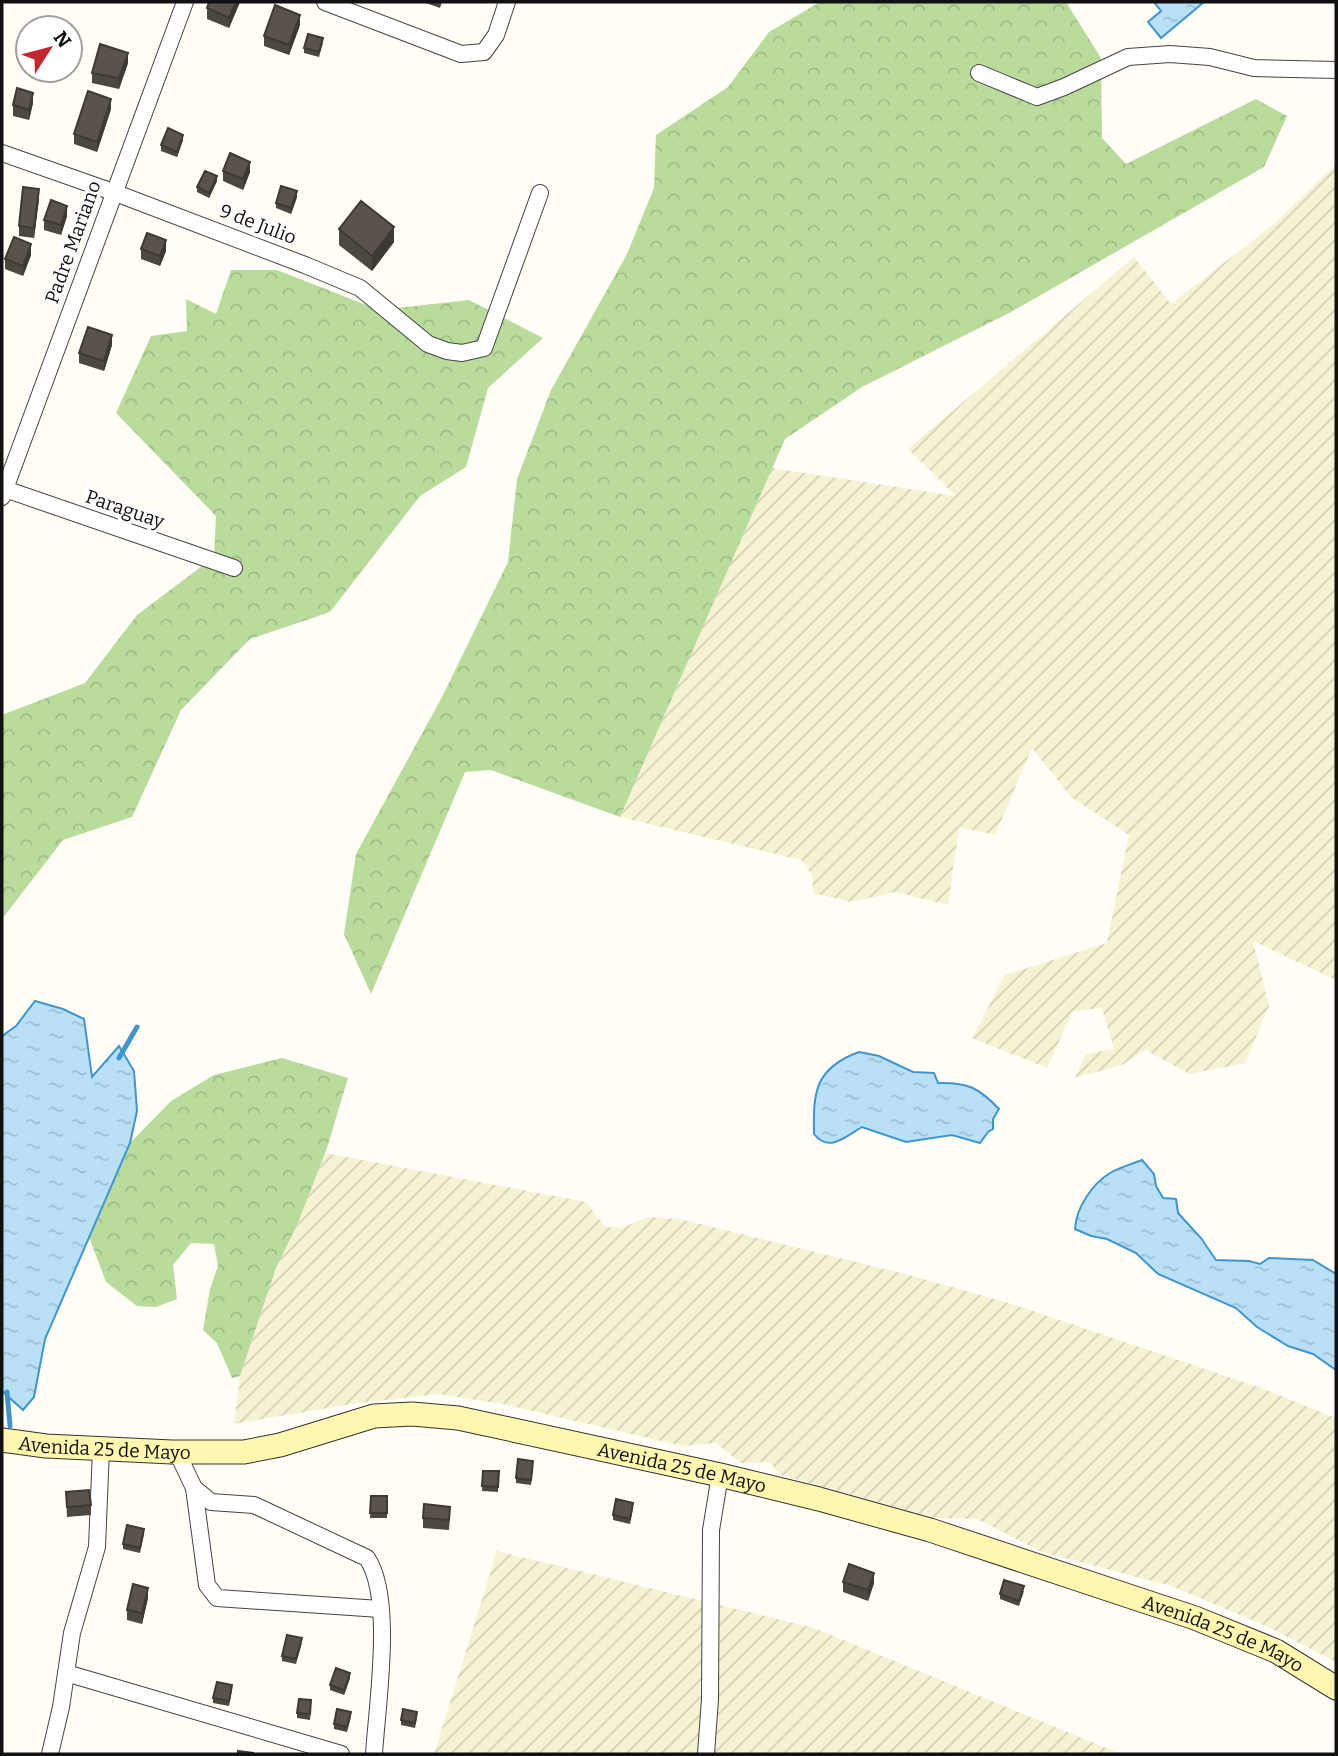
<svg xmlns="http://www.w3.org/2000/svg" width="1338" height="1756" viewBox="0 0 1338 1756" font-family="Bitter,serif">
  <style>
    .farmland { fill: url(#farmland-furrows) }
    .forest { fill: url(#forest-crowns) }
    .water { fill: url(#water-ripples); stroke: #3f96cf; stroke-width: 2 }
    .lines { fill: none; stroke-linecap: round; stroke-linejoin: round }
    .stream { stroke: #3f96cf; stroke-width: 5 }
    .street-casing { stroke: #444; stroke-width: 18 }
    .secondary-casing { stroke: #333; stroke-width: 25 }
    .street { stroke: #fff; stroke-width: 16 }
    .secondary { stroke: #fff6b0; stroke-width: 23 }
    .wall { fill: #4d4742 }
    .shaded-wall { fill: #3f3936 }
    .building { fill: #5a524d; stroke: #3f3936; stroke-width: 2 }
    .labels { text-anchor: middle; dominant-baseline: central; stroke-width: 7; stroke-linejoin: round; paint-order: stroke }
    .street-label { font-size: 19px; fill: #111; stroke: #fff }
  </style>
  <defs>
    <pattern id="farmland-furrows" width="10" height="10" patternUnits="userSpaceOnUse" patternTransform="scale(1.75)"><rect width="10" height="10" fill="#f6f3d4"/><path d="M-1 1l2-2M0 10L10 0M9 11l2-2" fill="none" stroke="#d2cfb5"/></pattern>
    <pattern id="forest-crowns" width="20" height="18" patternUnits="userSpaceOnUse" patternTransform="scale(1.75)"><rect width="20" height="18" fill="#b9dc9c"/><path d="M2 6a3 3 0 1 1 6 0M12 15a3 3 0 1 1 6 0" fill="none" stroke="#9ebc85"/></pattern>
    <pattern id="water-ripples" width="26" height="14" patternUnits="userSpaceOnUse" patternTransform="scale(1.75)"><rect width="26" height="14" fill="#b9e0f7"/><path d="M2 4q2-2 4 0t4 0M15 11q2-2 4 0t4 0" fill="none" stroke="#9ebfd3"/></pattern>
  </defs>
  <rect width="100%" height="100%" fill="#fffdf5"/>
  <!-- farmland -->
  <g class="farmland">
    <path d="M1336,164V980L1253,941L1269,1006L1245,1063L1189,1074L1146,1050L1122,1065L1075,1078L1086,1054L1114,1049L1102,1008L1073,1011L1047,1068L972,1038L1005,975L1107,943L1129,835L1071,797L1032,748L995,835L959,827L948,905L895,892L851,902L813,893L812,875L801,860L620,817L772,468L956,496L908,449L1134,257L1171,304L1274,224Z"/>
    <path d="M325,1153L586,1202L605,1227L622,1228L648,1217L680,1219L913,1276L1012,1304L1261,1388L1336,1418V1662L1262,1624L1171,1586L1042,1552L977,1519L934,1518L781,1475L769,1462L741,1463L716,1443L683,1446L503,1404L438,1394L351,1404L234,1424L240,1376L259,1318L276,1268L298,1223Z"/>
    <path d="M497,1551L814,1628L1121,1754H434Z"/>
  </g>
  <!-- forest -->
  <g class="forest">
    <path d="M820,2H1066L1101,58L1102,138L1126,164L1256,99L1287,116L1264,167L1011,312L862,387L785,439L620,817L491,770L465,772L371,994L344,934L356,854L442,697L508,562L517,479L551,390L627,254L654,188L656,135L728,87L769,32Z"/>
    <path d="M231,270H277L379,310L469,300L543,338L488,388L466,467L420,496L330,612L250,639L181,710L132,817L63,840L2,919V715L85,683L137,615L214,557L216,516L116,413L151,336L187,331L186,299L216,314Z"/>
    <path d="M282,1058L348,1078L327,1148L298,1223L276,1268L240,1376L232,1378L217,1343L203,1330L210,1289L218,1266L214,1244L191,1243L173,1265L177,1299L156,1307L137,1306L106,1282L89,1237L130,1143L171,1101L214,1075Z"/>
  </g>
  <!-- water -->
  <g class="water">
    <path d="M1154,2H1204L1161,38L1148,22L1161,11Z"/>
    <path d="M35,1001L63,1009L84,1019L92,1077L119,1046L134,1071L137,1111L130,1143L45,1339L34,1397L23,1410L2,1391V1036L16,1026Z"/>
    <path d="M859,1052L879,1056L913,1072L934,1073L938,1083C968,1082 979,1088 999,1109L993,1119V1129L988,1132L980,1143L952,1135L906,1142L862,1127C845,1137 829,1153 814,1134C813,1092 815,1068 859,1052Z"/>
    <path d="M1142,1160L1154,1174L1156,1186L1163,1198L1176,1199L1178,1213L1201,1238L1216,1260L1249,1261L1260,1264L1269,1258L1313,1260L1336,1274V1370L1313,1354L1288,1346L1257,1327L1236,1308L1158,1274L1136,1253L1107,1239L1091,1236L1075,1229C1076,1208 1092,1184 1110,1173C1120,1167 1132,1164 1142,1160Z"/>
  </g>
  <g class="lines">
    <!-- stream -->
    <g class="stream">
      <path d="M119,1058L137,1027"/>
      <path d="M7,1392L10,1426"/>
    </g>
    <defs>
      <g id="street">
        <path d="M325,2L461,54L484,52L496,35L507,2"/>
        <path d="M979,73L1037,97L1064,87L1128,57L1170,54L1210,57L1254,68L1336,70"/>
        <path d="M2,153L113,192L305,265L360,288L428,344L447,351L462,353L484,348L540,193"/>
        <path d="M2,488L234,568"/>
        <path d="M2,497L185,2"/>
        <path d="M177,1452L194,1488L211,1502L254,1505L367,1558C394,1598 377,1705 374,1754"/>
        <path d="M194,1488L207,1585L217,1598L380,1609"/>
        <path d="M66,1673L341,1754"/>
        <path d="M50,1754L61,1707L72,1633L97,1547L101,1449"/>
        <path d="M706,1754L710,1699L711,1530L720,1475"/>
      </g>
      <g id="secondary">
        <path id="s1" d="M2,1440L46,1446L172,1452H244L280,1445L374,1416L412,1414L458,1418L720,1475L819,1499L930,1530L1195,1618L1276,1651L1336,1688"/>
      </g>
    </defs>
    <!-- street casing -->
    <use href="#street" class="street-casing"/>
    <!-- secondary casing -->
    <use href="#secondary" class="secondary-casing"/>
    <!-- street -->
    <use href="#street" class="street"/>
    <!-- secondary -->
    <use href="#secondary" class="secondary"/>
  </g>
  <!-- wall -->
  <g class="wall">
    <path d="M209,2H240L229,28L207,19V8Z"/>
    <path d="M423,2H442L440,8Z"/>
    <path d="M300,25L289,55L264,46V36Z"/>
    <path d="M323,43L319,57L304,53V48Z"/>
    <path d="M128,63L119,89L92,83V73Z"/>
    <path d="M33,103L29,120L13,116V105Z"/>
    <path d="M111,109L97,152L74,144V134Z"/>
    <path d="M183,140L177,157L161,151V145Z"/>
    <path d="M223,171L250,172L243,190L223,181Z"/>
    <path d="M217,181L209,198L197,192V187Z"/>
    <path d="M297,197L291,214L276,208V203Z"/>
    <path d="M39,199L34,238L19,236V226Z"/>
    <path d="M67,216L61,235L44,230V220Z"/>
    <path d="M339,229L394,242L372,271L339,245Z"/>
    <path d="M141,249L166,251L160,266L141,259Z"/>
    <path d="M31,255L23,276L5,269V259Z"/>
    <path d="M112,345L104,371L79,363V353Z"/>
    <path d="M533,1466L531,1485L516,1483V1478Z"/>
    <path d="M483,1471H499L498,1492L482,1491Z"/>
    <path d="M66,1492L91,1505V1515L67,1517Z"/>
    <path d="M371,1496H387V1518H370Z"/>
    <path d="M633,1508L630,1524L613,1520V1515Z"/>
    <path d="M450,1517L449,1530L423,1528V1518Z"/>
    <path d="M144,1534L140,1553L123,1549V1544Z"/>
    <path d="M843,1582L874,1583L868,1601L843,1592Z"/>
    <path d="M1024,1591L1019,1606L1000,1599V1594Z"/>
    <path d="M148,1598L142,1624L127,1620V1610Z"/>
    <path d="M302,1643L296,1664L282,1661V1656Z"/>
    <path d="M350,1678L344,1695L330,1690V1685Z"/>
    <path d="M232,1690L229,1706L213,1703V1698Z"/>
    <path d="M311,1706L310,1720L297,1718V1713Z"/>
    <path d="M351,1717L347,1732L334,1729V1724Z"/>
    <path d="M417,1717L415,1728L401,1725V1720Z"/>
  </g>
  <!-- shaded-wall -->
  <g class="shaded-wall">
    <path d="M236,2H240L229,28V18Z"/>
    <path d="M300,15V25L289,55V45Z"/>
    <path d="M128,53V63L119,89V78Z"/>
    <path d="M33,93V103L29,120V110Z"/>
    <path d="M111,99V109L97,152V142Z"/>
    <path d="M183,135V140L177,157V152Z"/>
    <path d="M250,162V172L243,190V179Z"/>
    <path d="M217,176V181L209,198V193Z"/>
    <path d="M39,189V199L34,238V228Z"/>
    <path d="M297,191V197L291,214V208Z"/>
    <path d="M67,206V216L61,235V225Z"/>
    <path d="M394,227V242L372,271V256Z"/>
    <path d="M166,240V251L160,266V256Z"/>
    <path d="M31,244V255L23,276V266Z"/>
    <path d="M112,335V345L104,371V361Z"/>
    <path d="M874,1573V1583L868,1601V1590Z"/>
    <path d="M148,1588V1598L142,1624V1613Z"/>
    <path d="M350,1673V1678L344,1695V1690Z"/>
  </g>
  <!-- building -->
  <g class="building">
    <path d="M209,2H236L229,18L207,8Z"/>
    <path d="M275,5L300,15L289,45L264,36Z"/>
    <path d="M308,34L323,38L319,52L304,48Z"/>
    <path d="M100,44L128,53L119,78L92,73Z"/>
    <path d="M17,88L33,93L29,110L13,105Z"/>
    <path d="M88,91L111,99L97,142L74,134Z"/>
    <path d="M168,128L183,135L177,152L161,145Z"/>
    <path d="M230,153L250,162L243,179L223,171Z"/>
    <path d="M205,171L217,176L209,193L197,187Z"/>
    <path d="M281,186L297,191L291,208L276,203Z"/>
    <path d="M23,187L39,189L34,228L19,226Z"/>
    <path d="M51,200L67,206L61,225L44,220Z"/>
    <path d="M361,201L394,227L372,256L339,229Z"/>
    <path d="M147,233L166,240L160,256L141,249Z"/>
    <path d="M14,237L31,244L23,266L5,259Z"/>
    <path d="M88,327L112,335L104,361L79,353Z"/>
    <path d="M518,1459L533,1461L531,1480L516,1478Z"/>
    <path d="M483,1471H499L498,1487L482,1486Z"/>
    <path d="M89,1490L91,1505L67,1507L66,1492Z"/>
    <path d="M371,1496H387V1513H370Z"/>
    <path d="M616,1499L633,1503L630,1519L613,1515Z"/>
    <path d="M424,1504L450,1507L449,1520L423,1518Z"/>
    <path d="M127,1525L144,1529L140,1548L123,1544Z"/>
    <path d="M849,1564L874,1573L868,1590L843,1582Z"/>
    <path d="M1004,1580L1024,1586L1019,1601L1000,1594Z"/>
    <path d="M133,1584L148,1588L142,1613L127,1610Z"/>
    <path d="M287,1635L302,1638L296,1659L282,1656Z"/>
    <path d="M336,1668L350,1673L344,1690L330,1685Z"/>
    <path d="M217,1682L232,1685L229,1701L213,1698Z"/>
    <path d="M299,1699L311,1700L310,1714L297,1713Z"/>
    <path d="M337,1709L351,1712L347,1727L334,1724Z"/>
    <path d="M403,1709L417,1712L415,1723L401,1720Z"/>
    <path d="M238,1751L253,1753V1754H238Z"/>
  </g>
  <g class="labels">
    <!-- street labels -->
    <g class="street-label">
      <text transform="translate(258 224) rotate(21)">9 de Julio</text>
      <text transform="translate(73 242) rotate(-70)">Padre Mariano</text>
      <text transform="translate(125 509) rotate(19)">Paraguay</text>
      <text stroke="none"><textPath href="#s1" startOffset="103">Avenida 25 de Mayo</textPath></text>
      <text stroke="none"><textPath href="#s1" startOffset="691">Avenida 25 de Mayo</textPath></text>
      <text stroke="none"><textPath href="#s1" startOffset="1258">Avenida 25 de Mayo</textPath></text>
    </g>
  </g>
  <!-- border -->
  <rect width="1338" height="1756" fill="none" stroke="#111111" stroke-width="7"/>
  <!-- north arrow -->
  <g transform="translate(49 49) rotate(54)"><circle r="33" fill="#ffffff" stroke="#a0a0a0" stroke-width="2"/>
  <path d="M0-5L12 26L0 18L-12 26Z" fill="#c4262e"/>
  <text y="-10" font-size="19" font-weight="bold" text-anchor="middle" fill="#111111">N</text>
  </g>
</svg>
